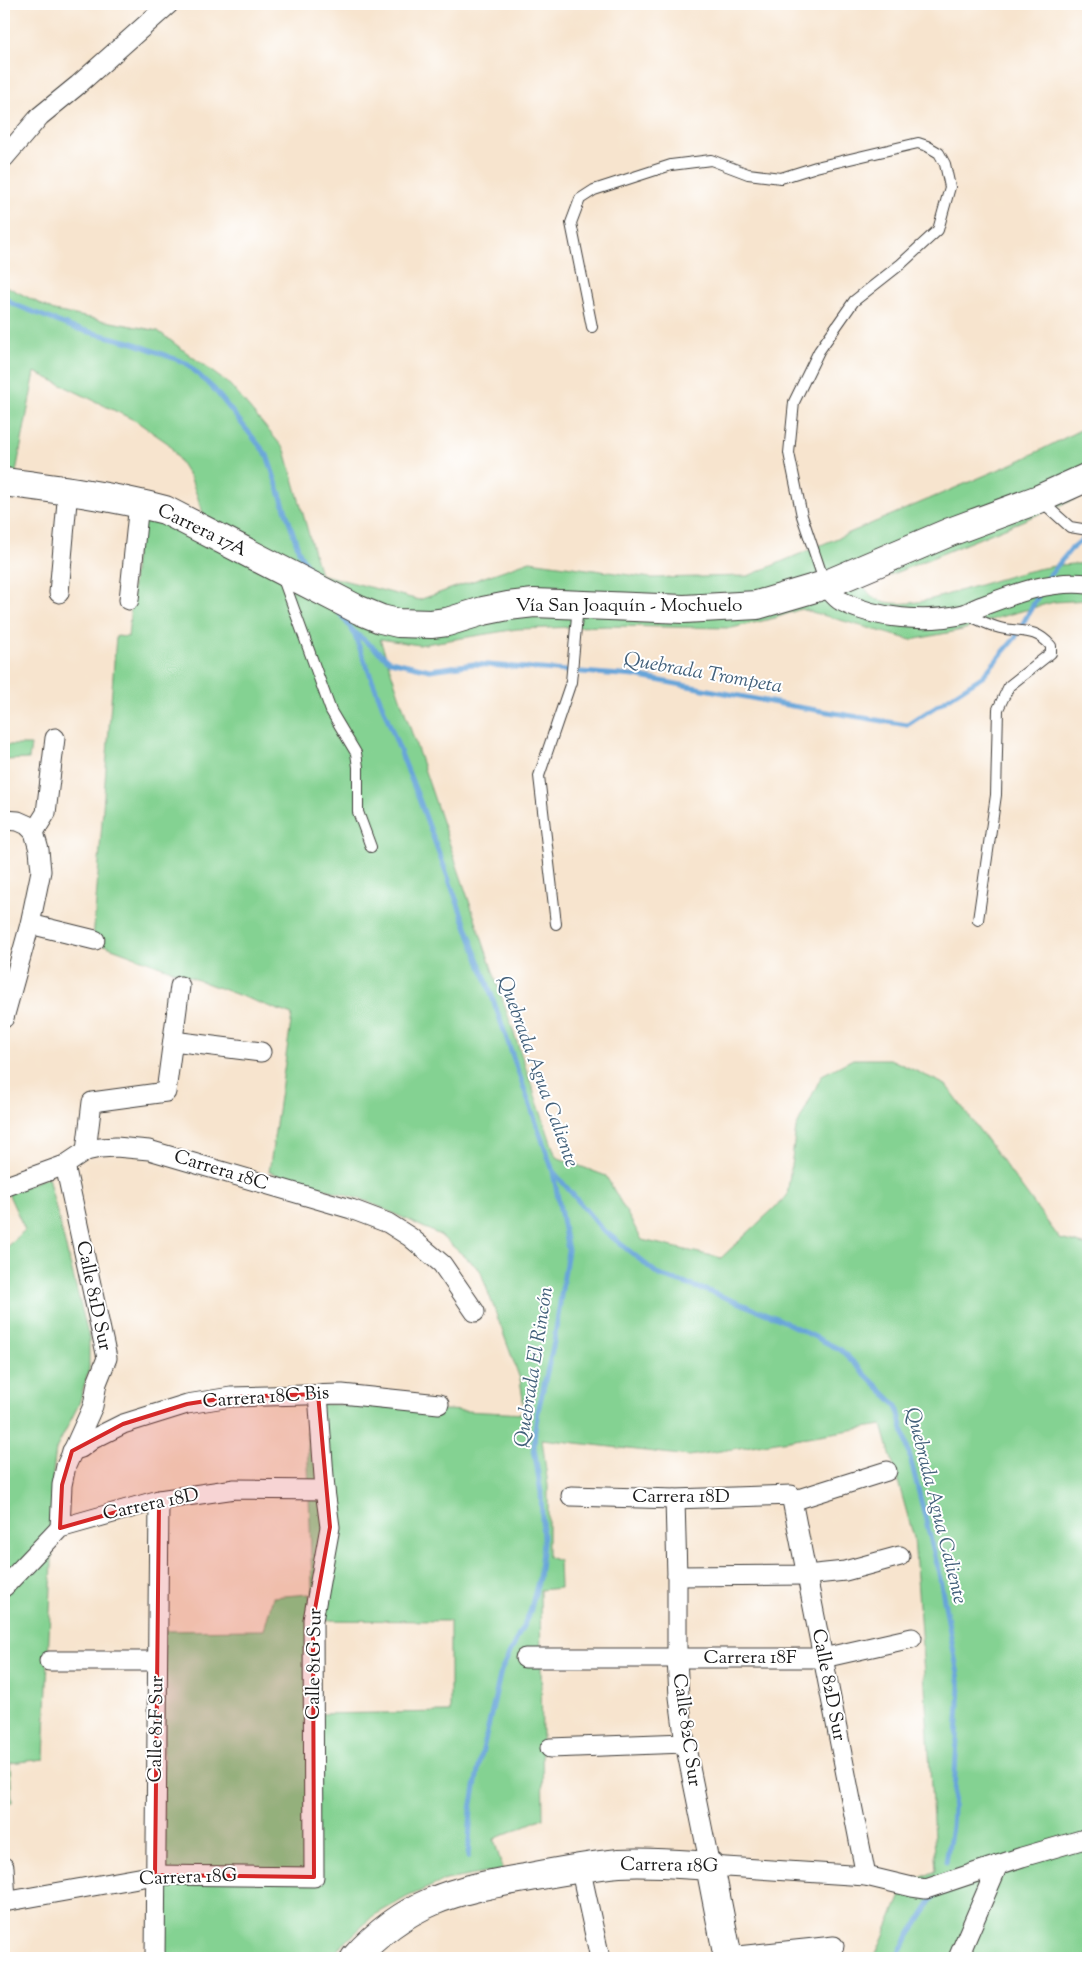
<svg xmlns="http://www.w3.org/2000/svg" width="1092" height="1962" viewBox="0 0 1092 1962" font-family="'Sorts Mill Goudy',serif">
  <style>
    .green { fill: #84d292; stroke: #507757; fill-rule: evenodd }
    .lines { fill: none; stroke-linecap: round; stroke-linejoin: round }
    .stream { stroke: #68a5d9; stroke-width: 5 }
    .lane-casing { stroke: #3d3a37; stroke-width: 12 }
    .street-casing { stroke: #3d3a37; stroke-width: 21 }
    .secondary-casing { stroke: #3d3a37; stroke-width: 30 }
    .lane { stroke: #fff; stroke-width: 10 }
    .street { stroke: #fff; stroke-width: 19 }
    .secondary { stroke: #fff; stroke-width: 28 }
    .marked { fill: #d62828; fill-opacity: 0.2; stroke: #d62828; stroke-width: 4; stroke-linejoin: round }
    .labels { text-anchor: middle; dominant-baseline: central; stroke-width: 4; stroke-linejoin: round; paint-order: stroke }
    .street-label { font-size: 19px; fill: #1c1c1c; stroke: #fff }
    .water-label { font-size: 20px; font-style: italic; fill: #42607a; stroke: #fff }
  </style>
  <rect width="100%" height="100%" fill="#fff"/>
  <filter id="ink" filterUnits="userSpaceOnUse"><feTurbulence type="fractalNoise" baseFrequency=".02" numOctaves="2"/><feDisplacementMap in="SourceGraphic" scale="10" xChannelSelector="R" yChannelSelector="G"/><feConvolveMatrix kernelMatrix="1 2 1 2 8 2 1 2 1" color-interpolation-filters="sRGB"/></filter>
  <filter id="wash" filterUnits="userSpaceOnUse"><feTurbulence type="fractalNoise" baseFrequency=".0096" numOctaves="4" result="noise"/><feDisplacementMap in="SourceGraphic" scale="20" xChannelSelector="R" yChannelSelector="G"/><feGaussianBlur stdDeviation="1.12" result="paint"/><feColorMatrix in="noise" values="0 0 0 0 0 0 0 0 0 0 0 0 0 0 0 0 0 1.4 0 .05"/><feComposite in="paint" operator="in"/></filter>
  <g filter="url(#wash)">
    <rect width="100%" height="100%" fill="#f7e4ce"/>
    <!-- green -->
    <g class="green">
      <path d="M4,285L54,311L158,331L230,385L285,450L320,574L419,600L530,561L651,578L748,576L1021,460L1088,426V494L863,586C867,590 871,597 876,599C903,610 936,598 962,590C1003,579 1046,562 1088,564V600L1054,602L1000,617L962,630L911,640L801,609L775,618L732,628L607,626L517,629L419,645L380,639L556,1157L606,1176L642,1240L721,1258L787,1196L796,1128L822,1075L853,1059H890L946,1085L1060,1239L1088,1246V1958H874L906,1884L936,1871L925,1687L914,1538L882,1425L689,1456L542,1439L548,1486V1557L559,1561L560,1588L540,1590L543,1818L494,1839L503,1870L446,1880L407,1897L373,1916L329,1958H163L164,1631L264,1630L273,1597L309,1594L313,1613L306,1403L525,1414L520,1379L480,1270L440,1235L369,1202L269,1172L292,1015L93,941L116,636L128,637L141,495L205,518L191,479L169,444L136,421L35,372L16,472L4,470ZM313,1620L450,1621V1712L314,1714Z"/>
      <path d="M4,745H31L29,759L4,760Z"/>
      <path d="M48,1177L89,1338V1369L79,1404L56,1449L53,1473V1538L44,1759L10,1763L12,1802L4,1804V1249L25,1230L8,1193Z"/>
    </g>
    <g class="lines">
      <!-- stream -->
      <g class="stream">
        <path d="M4,297L13,304L74,328L133,343L186,363L214,389L267,455L300,554L311,573"/>
        <path d="M1048,577L1071,549L1088,535"/>
        <path d="M339,612L353,631L390,661L430,670L474,664L635,676L792,706L907,725L983,676L1015,638L1038,596"/>
        <path d="M353,631L419,799L488,985L553,1171L601,1228L659,1275L711,1292L777,1318L841,1350L897,1406L938,1568L960,1685L952,1827L946,1862"/>
        <path d="M468,1857L471,1809L478,1771L501,1671L530,1612L539,1578L543,1542L541,1493L534,1448L535,1429L538,1411L554,1342L568,1250L553,1172"/>
        <path d="M895,1958L935,1895"/>
      </g>
    </g>
  </g>
  <g filter="url(#ink)">
    <g class="lines">
      <defs>
        <g id="lane">
          <path d="M592,327L571,223L580,199L594,190L671,165L711,160L748,174L781,178L816,167L918,143L927,146L939,153L945,164L950,187L938,230L901,264L854,301L819,351L794,402L789,453L802,516L825,584"/>
          <path d="M1040,500L1070,527L1088,530"/>
          <path d="M282,576L331,711L356,753L358,767V812L371,847"/>
          <path d="M966,614C977,619 988,625 1000,628C1021,633 1035,627 1051,646V653L1009,686L998,709L996,795L978,920"/>
          <path d="M556,924L539,776L571,682L578,605"/>
        </g>
        <g id="street">
          <path d="M4,158L40,116L78,85L169,4"/>
          <path d="M825,585C830,590 835,598 841,601C875,619 928,623 964,614C970,612 976,608 982,606C1016,593 1051,580 1088,584"/>
          <path d="M59,593L68,490"/>
          <path d="M129,600L139,503"/>
          <path d="M4,820L18,821L27,825L34,832L39,850L41,871L30,924L4,1018"/>
          <path d="M34,832L46,813L55,738"/>
          <path d="M30,924L95,940"/>
          <path d="M173,1041L261,1052"/>
          <path d="M86,1151L92,1102L166,1092L180,986"/>
          <path d="M4,1187L65,1165L86,1151L100,1148L116,1147L149,1150L351,1209L388,1223L410,1237L442,1264L475,1312"/>
          <path d="M72,1451L81,1448L93,1439L123,1424L187,1404L231,1397L342,1394L439,1404"/>
          <path d="M571,1496L675,1499L791,1495L866,1876"/>
          <path d="M675,1499L677,1576V1658L679,1697L685,1743L710,1866L866,1876L912,1887L926,1889L1022,1857L1088,1838"/>
          <path d="M792,1501L887,1471"/>
          <path d="M60,1528L62,1485L66,1466L93,1406L97,1383L107,1358L65,1165"/>
          <path d="M677,1576L806,1575L845,1571L900,1556"/>
          <path d="M4,1587L60,1528L159,1500L235,1489L325,1490"/>
          <path d="M525,1658H823L912,1638"/>
          <path d="M49,1661H157"/>
          <path d="M550,1748L685,1743"/>
          <path d="M4,1867L6,1901"/>
          <path d="M580,1867L600,1958"/>
          <path d="M4,1902L155,1875L314,1877L313,1620L330,1527L325,1490L318,1394"/>
          <path d="M728,1957L834,1946"/>
          <path d="M155,1958L159,1500"/>
          <path d="M958,1958L998,1865"/>
        </g>
        <g id="secondary">
          <path d="M4,482C58,489 112,496 165,510L359,610L381,619L398,623L431,624L447,622L483,611L508,606L534,603L684,609L757,605L825,585L950,532L1039,499L1088,477"/>
          <path d="M355,1958C405,1902 454,1890 525,1878C556,1872 587,1866 619,1863C649,1861 680,1864 710,1866L728,1958"/>
        </g>
      </defs>
      <!-- lane casing -->
      <use href="#lane" class="lane-casing"/>
      <!-- street casing -->
      <use href="#street" class="street-casing"/>
      <!-- secondary casing -->
      <use href="#secondary" class="secondary-casing"/>
      <!-- lane -->
      <use href="#lane" class="lane"/>
      <!-- street -->
      <use href="#street" class="street"/>
      <!-- secondary -->
      <use href="#secondary" class="secondary"/>
    </g>
  </g>
  <!-- marked area -->
  <path class="marked" d="M318,1394L330,1527L313,1620L314,1877L155,1875L159,1500L60,1528L62,1485L72,1451L123,1424L187,1404L231,1397Z"/>
  <g class="labels">
    <!-- street labels -->
    <g class="street-label">
      <text transform="translate(202 531) rotate(26)">Carrera 17A</text>
      <text x="629" y="606">Vía San Joaquín - Mochuelo</text>
      <text transform="translate(221 1171) rotate(17)">Carrera 18C</text>
      <text transform="translate(93 1296) rotate(78)">Calle 81D Sur</text>
      <text transform="translate(266 1398) rotate(-4)">Carrera 18C Bis</text>
      <text x="681" y="1497">Carrera 18D</text>
      <text transform="translate(151 1505) rotate(-12)">Carrera 18D</text>
      <text x="750" y="1658">Carrera 18F</text>
      <text transform="translate(315 1664) rotate(-89)">Calle 81G Sur</text>
      <text transform="translate(828 1685) rotate(79)">Calle 82D Sur</text>
      <text transform="translate(157 1729) rotate(-89)">Calle 81F Sur</text>
      <text transform="translate(686 1730) rotate(82)">Calle 82C Sur</text>
      <text transform="translate(669 1866) rotate(1)">Carrera 18G</text>
      <text transform="translate(188 1878) rotate(-2)">Carrera 18G</text>
    </g>
    <!-- water labels -->
    <g class="water-label">
      <text transform="translate(703 674) rotate(10)">Quebrada Trompeta</text>
      <text transform="translate(537 1072) rotate(70)">Quebrada Agua Caliente</text>
      <text transform="translate(535 1367) rotate(-81)">Quebrada El Rincón</text>
      <text transform="translate(935 1506) rotate(76)">Quebrada Agua Caliente</text>
    </g>
  </g>
  <!-- margin -->
  <rect width="1092" height="1962" fill="none" stroke="#fff" stroke-width="20"/>
</svg>
